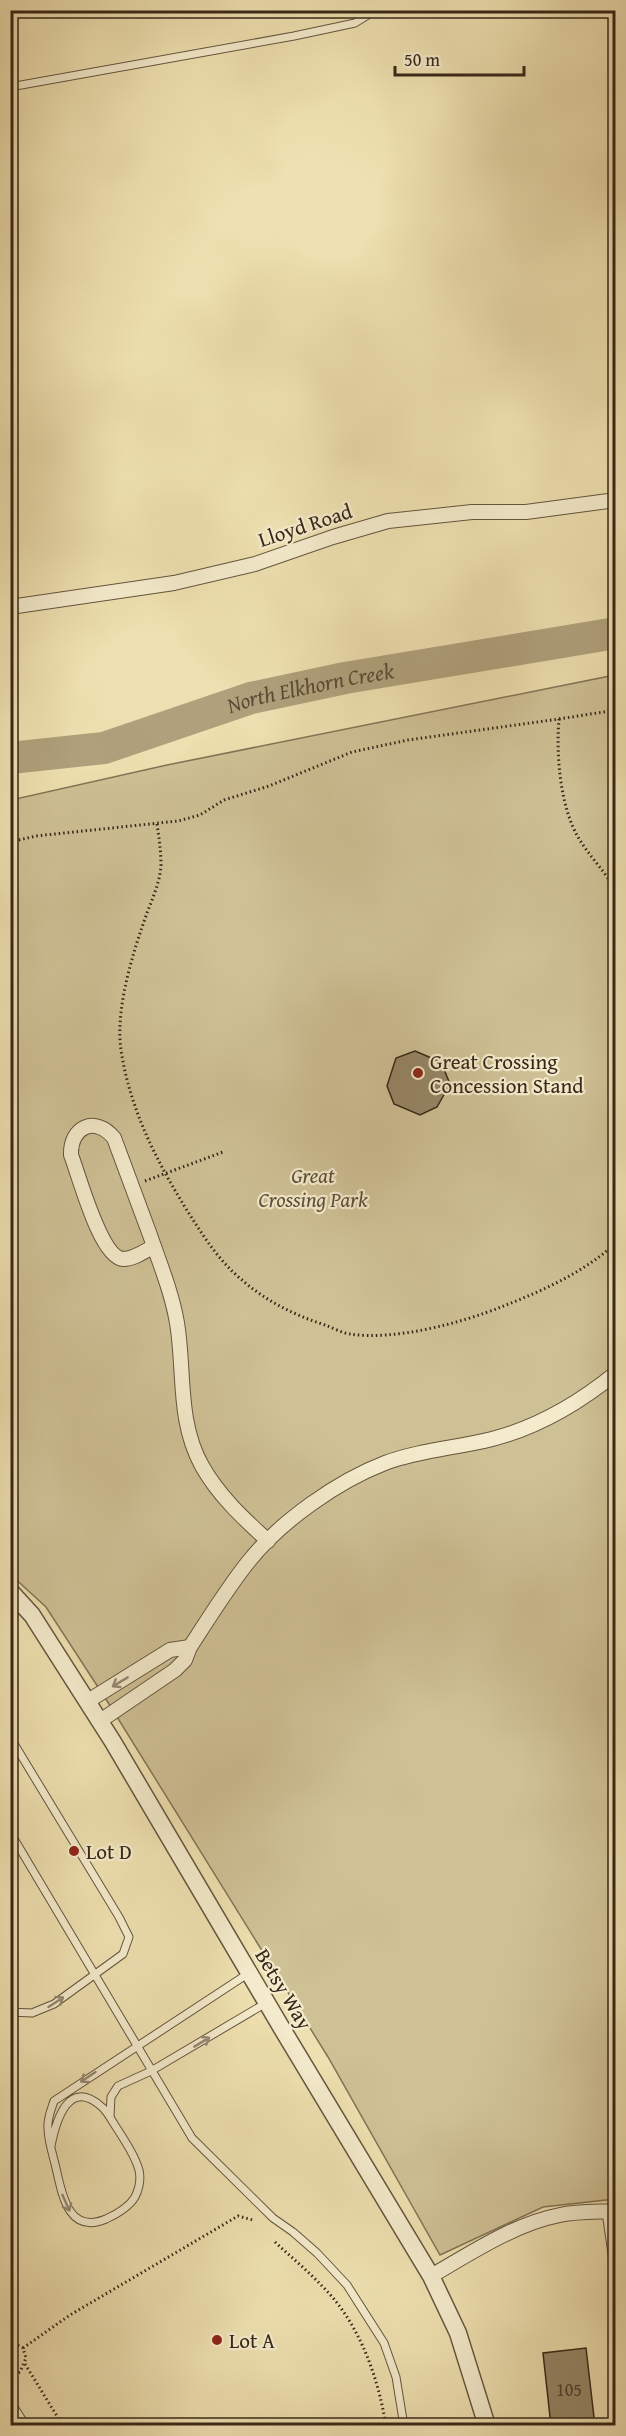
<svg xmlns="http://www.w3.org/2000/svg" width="626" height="2436" viewBox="0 0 626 2436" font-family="'Gentium Book Plus',serif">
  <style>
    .park { fill: #cfc196; stroke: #827457; stroke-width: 1.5 }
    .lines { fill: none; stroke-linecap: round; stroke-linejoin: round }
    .river { stroke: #afa17c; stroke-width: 32 }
    .building { fill: #968767; stroke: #362718; stroke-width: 1.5 }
    .service-casing { stroke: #64553e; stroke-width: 9 }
    .minor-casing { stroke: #64553e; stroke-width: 16 }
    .tertiary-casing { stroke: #64553e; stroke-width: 19 }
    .path { stroke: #362718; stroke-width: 3; stroke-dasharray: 1.5 3; stroke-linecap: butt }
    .service { stroke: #f4ebcc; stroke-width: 7 }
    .minor { stroke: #f4ebcc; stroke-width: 14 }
    .tertiary { stroke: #f4ebcc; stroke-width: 16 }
    .oneway { stroke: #958972 }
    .poi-dot { fill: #8f2418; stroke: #f4ebcc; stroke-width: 2 }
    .labels { text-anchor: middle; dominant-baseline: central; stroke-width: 4.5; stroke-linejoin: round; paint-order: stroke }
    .number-label { font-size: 18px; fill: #4e3f2c }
    .street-label { font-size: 21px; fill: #362718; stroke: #f4ebcc }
    .poi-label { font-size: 21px; fill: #362718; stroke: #f4ebcc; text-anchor: start }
    .park-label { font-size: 21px; font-style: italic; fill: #5c4e38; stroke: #f4ebcc }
    .water-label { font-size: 22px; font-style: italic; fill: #5a4c36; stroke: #f4ebcc }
  </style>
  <rect width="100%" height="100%" fill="#eee0b0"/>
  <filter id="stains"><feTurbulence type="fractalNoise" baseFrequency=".00333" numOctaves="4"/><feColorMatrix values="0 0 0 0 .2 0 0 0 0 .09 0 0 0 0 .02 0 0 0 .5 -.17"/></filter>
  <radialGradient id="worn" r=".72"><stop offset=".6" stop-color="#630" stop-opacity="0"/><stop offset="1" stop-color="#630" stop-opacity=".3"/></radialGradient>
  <!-- park -->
  <path class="park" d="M615,675V2199L543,2207L440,2255L328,2057L109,1704L46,1607L11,1575V800L167,765Z"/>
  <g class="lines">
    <!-- river -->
    <path class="river" id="s1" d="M10,758L104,748L251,698L345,678L616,633"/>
  </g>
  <!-- building -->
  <g class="building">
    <path d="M415,1051L441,1062L450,1084L437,1107L420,1115L394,1104L387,1086L396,1058Z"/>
    <path d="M586,2348L595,2426H551L543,2353Z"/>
  </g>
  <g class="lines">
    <defs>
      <g id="service">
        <path d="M10,87L294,36L355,23L376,10"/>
        <path d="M10,1737L119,1917L129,1937L123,1954L54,2004L32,2013L10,2012"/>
        <path d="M10,1832L192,2138L273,2218L293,2232L317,2253L347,2285L384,2343L396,2377L404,2426"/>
        <path d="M110,2116L111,2097L118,2086L151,2071L266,2003"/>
        <path d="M51,2146C56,2120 69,2076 103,2108C109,2114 113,2123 118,2130C126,2143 135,2155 139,2170C141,2179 139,2189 135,2197C129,2207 117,2214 106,2219C68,2235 62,2194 56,2168C53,2155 48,2141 48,2128C47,2119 51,2110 54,2101L249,1973"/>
        <path d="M606,2212L616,2282"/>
        <path d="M10,2401L26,2426"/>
      </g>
      <g id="minor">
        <path d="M10,607L174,583L255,564L333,537L388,521L472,512H526L616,500"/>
        <path d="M154,1246C145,1251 134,1259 123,1259C100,1257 79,1175 71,1155C70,1127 95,1115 114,1138L150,1235C160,1264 172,1293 177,1323C185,1371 177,1421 202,1466C219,1496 243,1518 268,1541"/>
        <path d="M88,1701L170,1650L190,1647"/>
        <path d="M100,1721L175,1670L185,1660L190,1647C209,1618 228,1587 249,1561C281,1521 338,1481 385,1463C420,1450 457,1448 492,1439C539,1427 579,1403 616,1373"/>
        <path d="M431,2276C471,2253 514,2224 560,2215C578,2211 598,2212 616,2211"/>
      </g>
      <path id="tertiary" d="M10,1591L32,1615L113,1742L284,2032L431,2276L458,2333L487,2426"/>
    </defs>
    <!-- service casing -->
    <use href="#service" class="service-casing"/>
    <!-- minor casing -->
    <use href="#minor" class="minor-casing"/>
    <!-- tertiary casing -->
    <use href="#tertiary" class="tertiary-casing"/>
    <!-- path -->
    <g class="path">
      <path d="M559,719L616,710"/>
      <path d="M157,824C159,838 161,851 161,865C160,882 153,897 147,913C133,952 115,1009 121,1050C130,1110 157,1162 188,1212C204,1237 219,1261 242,1280C266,1301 294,1315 325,1325C333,1328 342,1333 350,1334C394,1341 461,1323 501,1307C542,1291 583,1273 616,1243"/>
      <path d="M10,842L36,836L178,821L200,815L224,800L269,786L352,752L408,740L559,719C556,754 560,806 578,837C589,856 605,871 616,891"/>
      <path d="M145,1181L223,1152"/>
      <path d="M275,2242C291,2257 308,2271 323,2287C359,2323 378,2376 386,2426"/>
      <path d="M10,2341L23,2348L26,2358L20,2372L10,2377"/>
      <path d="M23,2348L70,2315L238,2216L253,2220"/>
      <path d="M25,2364L63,2426"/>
    </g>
    <!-- service -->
    <use href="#service" class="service"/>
    <!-- minor -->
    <use href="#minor" class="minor"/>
    <!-- tertiary -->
    <use href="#tertiary" class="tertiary"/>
  </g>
  <!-- one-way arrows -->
  <defs><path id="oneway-shaft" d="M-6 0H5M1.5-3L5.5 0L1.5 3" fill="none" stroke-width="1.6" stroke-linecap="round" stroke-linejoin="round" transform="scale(1.5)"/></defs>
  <g class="oneway">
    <use href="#oneway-shaft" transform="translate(120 1682) rotate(149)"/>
    <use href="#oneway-shaft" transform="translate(56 2002) rotate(-33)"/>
    <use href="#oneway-shaft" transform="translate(202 2042) rotate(-31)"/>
    <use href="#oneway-shaft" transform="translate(88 2077) rotate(146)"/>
    <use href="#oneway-shaft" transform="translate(66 2203) rotate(66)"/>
  </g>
  <!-- markers -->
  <g class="poi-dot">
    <circle cx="418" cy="1073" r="6"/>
    <circle cx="74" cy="1851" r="6"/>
    <circle cx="217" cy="2340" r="6"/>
  </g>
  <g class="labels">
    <!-- number labels -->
    <g class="number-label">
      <text x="569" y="2389">105</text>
    </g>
    <!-- street labels -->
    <g class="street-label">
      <text transform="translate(305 525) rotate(-18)">Lloyd Road</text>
      <text transform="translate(284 1989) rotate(59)">Betsy Way</text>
    </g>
    <!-- poi labels -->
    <g class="poi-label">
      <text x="430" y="1061">Great Crossing<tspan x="430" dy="24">Concession Stand</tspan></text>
      <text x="86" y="1851">Lot D</text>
      <text x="229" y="2340">Lot A</text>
    </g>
    <!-- park labels -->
    <g class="park-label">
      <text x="313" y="1175">Great<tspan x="313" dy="24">Crossing Park</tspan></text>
    </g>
    <!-- water labels -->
    <g class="water-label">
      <text stroke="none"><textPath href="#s1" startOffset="310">North Elkhorn Creek</textPath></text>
    </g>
  </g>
  <!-- margin -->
  <rect width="626" height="2436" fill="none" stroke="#eee0b0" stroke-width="36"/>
  <rect x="12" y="12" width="602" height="2412" fill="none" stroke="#362718" stroke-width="3"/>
  <rect x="18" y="18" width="590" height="2400" fill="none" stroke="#362718" stroke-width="1.5"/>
  <!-- scale -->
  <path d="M395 66v9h129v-9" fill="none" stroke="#362718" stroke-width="3"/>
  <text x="404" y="66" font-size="18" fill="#362718" stroke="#f4ebcc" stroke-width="4.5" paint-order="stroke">50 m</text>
  <rect width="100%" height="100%" filter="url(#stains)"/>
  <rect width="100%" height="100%" fill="url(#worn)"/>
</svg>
